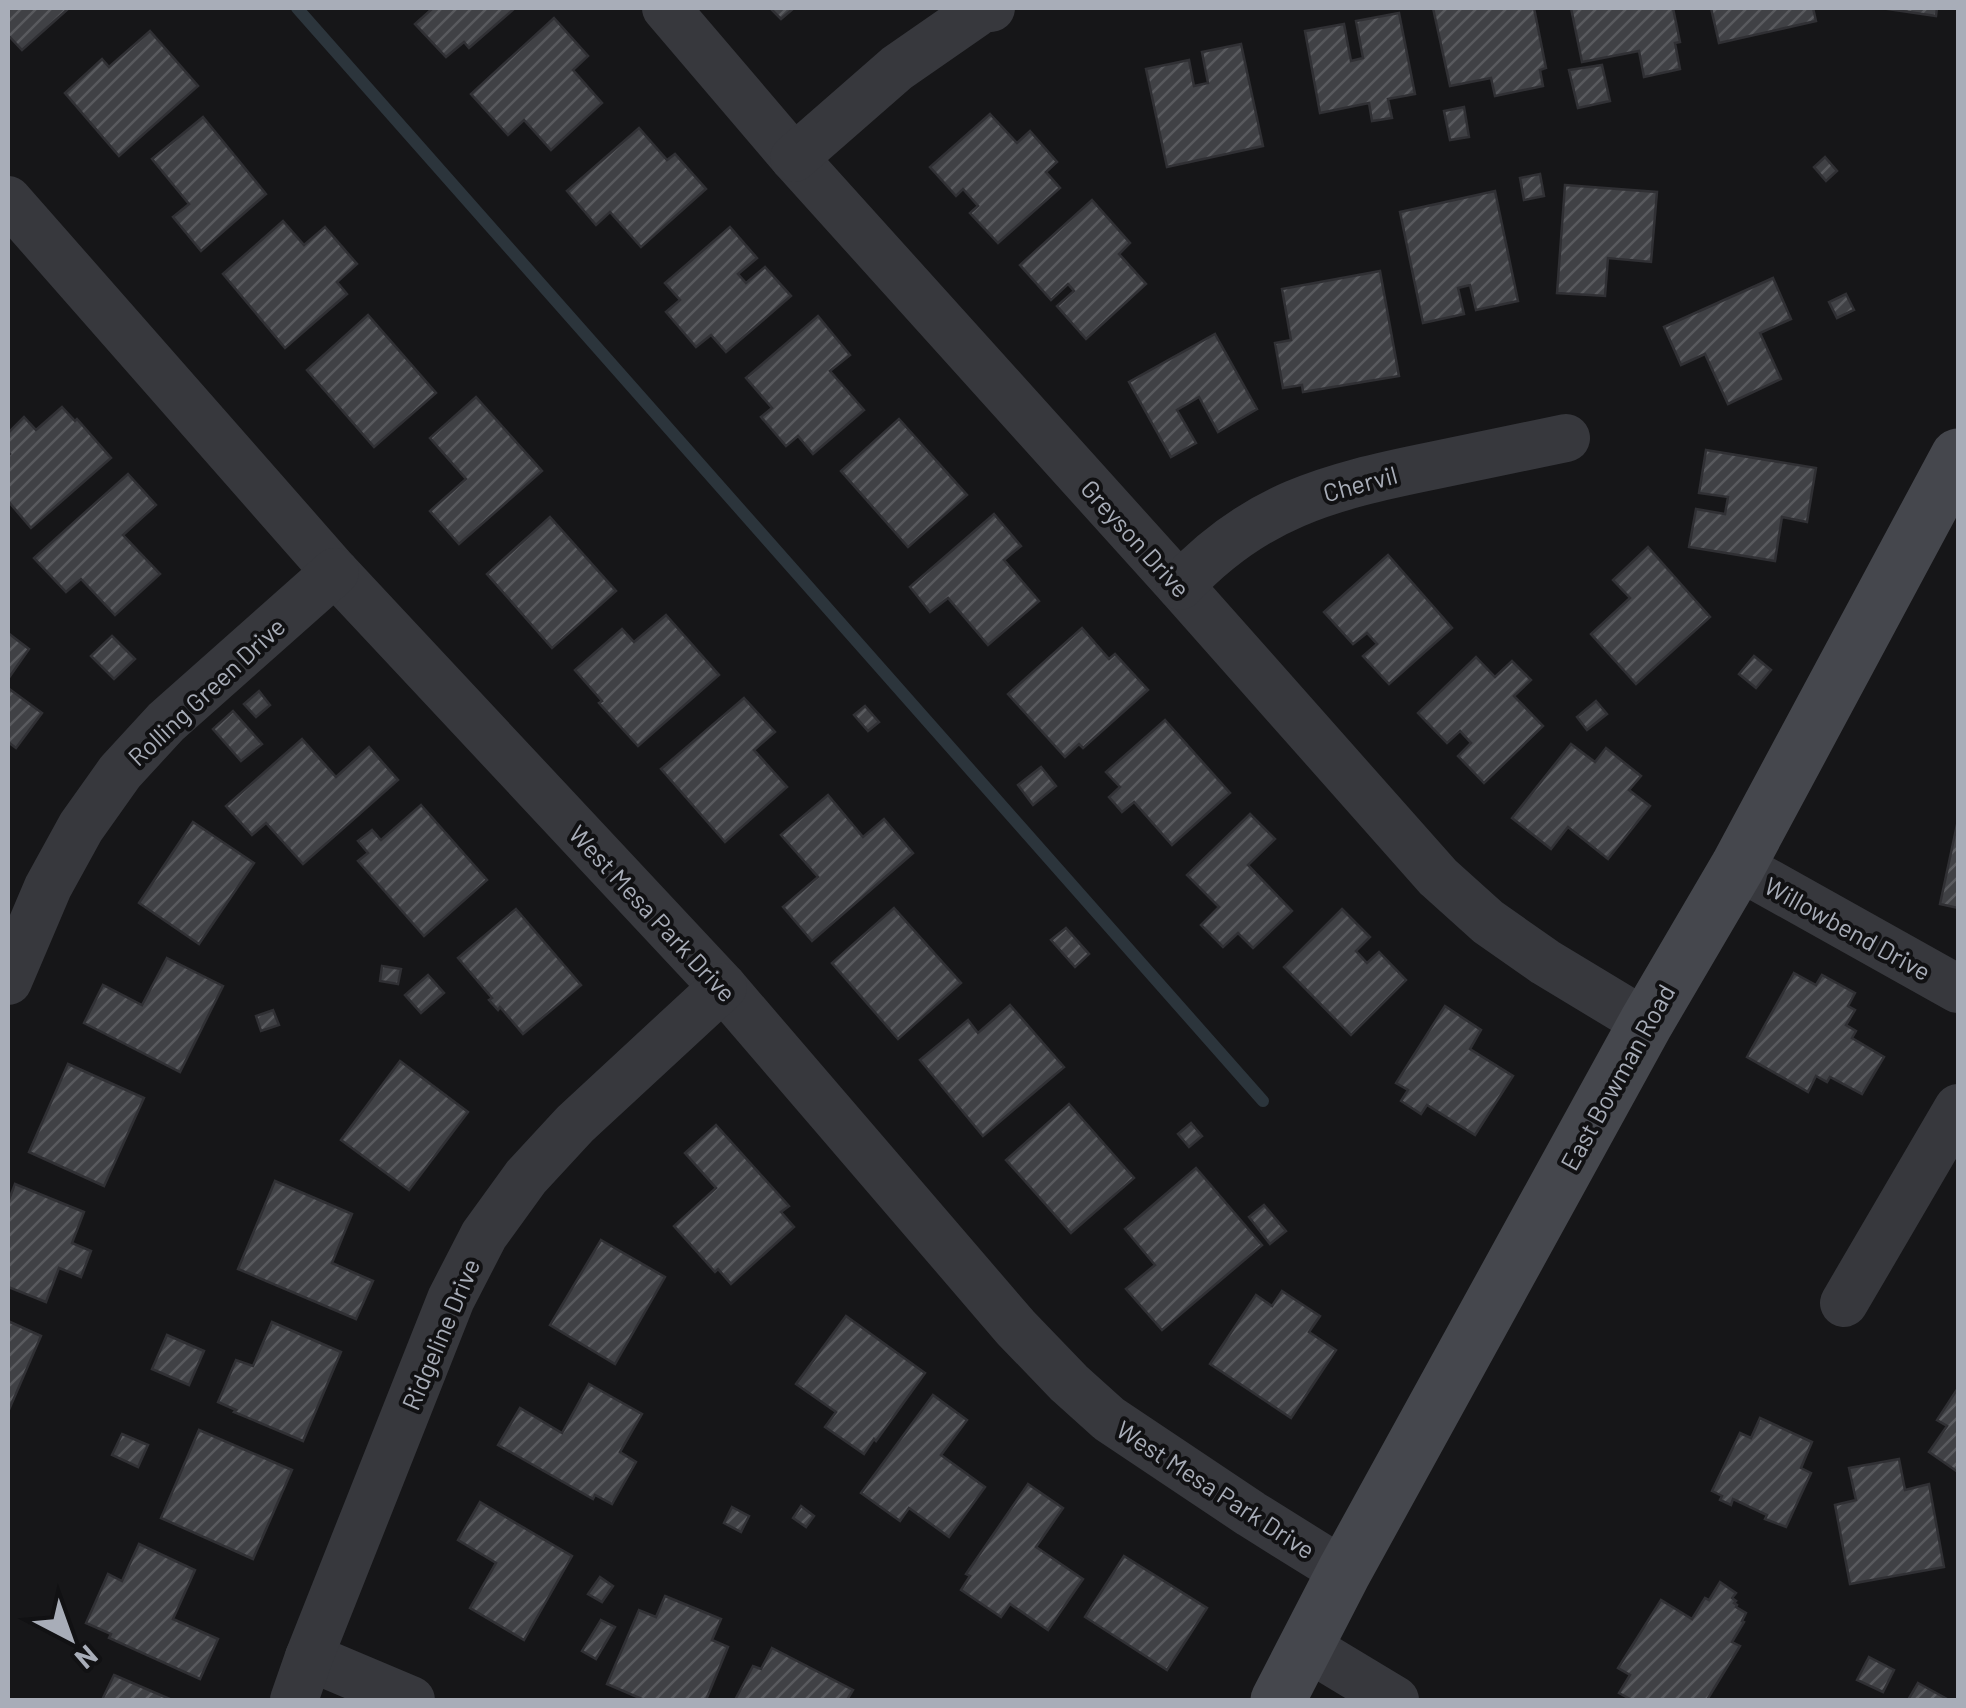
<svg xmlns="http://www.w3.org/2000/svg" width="1966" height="1708" viewBox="0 0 1966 1708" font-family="Barlow,sans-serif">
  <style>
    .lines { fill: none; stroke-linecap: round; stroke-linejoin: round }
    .stream { stroke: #2c353c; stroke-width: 12 }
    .building { fill: url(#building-hatch); stroke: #303034; stroke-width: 2.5 }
    .street { stroke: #37383d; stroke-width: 48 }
    .secondary { stroke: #45474d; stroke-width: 55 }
    .labels { text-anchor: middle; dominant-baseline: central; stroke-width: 8; stroke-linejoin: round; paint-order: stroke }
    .street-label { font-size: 25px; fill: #a8adb8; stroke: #111113 }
  </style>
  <defs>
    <pattern id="building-hatch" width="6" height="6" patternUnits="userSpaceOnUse" patternTransform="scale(2.5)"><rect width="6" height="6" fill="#404145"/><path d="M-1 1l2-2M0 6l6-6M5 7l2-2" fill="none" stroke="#595a5e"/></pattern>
  </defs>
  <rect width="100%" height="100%" fill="#161618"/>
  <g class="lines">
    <!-- stream -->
    <path class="stream" d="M297,8L1263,1101"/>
  </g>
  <!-- building -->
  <g class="building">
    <path d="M8,8H69L22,50L8,35Z"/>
    <path d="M433,8H432H515L469,48L464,42L446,57L415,24Z"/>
    <path d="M770,8H794L781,19Z"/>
    <path d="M1433,8H1534L1546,68L1540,70L1543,86L1495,96L1491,78L1450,86Z"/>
    <path d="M1571,8H1673L1680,42L1675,43L1680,69L1644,77L1639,51L1582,62Z"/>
    <path d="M1711,8H1813L1816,21L1719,43Z"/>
    <path d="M1881,8H1937L1936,16Z"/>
    <path d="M1399,13L1415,94L1388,99L1392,118L1372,121L1369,103L1320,113L1305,31L1344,24L1351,61L1363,58L1356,21Z"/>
    <path d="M554,18L588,56L573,70L602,103L551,150L524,120L508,135L471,94Z"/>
    <path d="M150,31L198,86L119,156L65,93L102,59L109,67Z"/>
    <path d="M1241,44L1263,146L1167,167L1146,69L1189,60L1194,86L1208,83L1202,52Z"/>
    <path d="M1602,65L1610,101L1578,108L1569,70Z"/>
    <path d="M1464,107L1469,137L1450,140L1444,111Z"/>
    <path d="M990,114L1017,143L1030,131L1057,162L1046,172L1060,188L998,243L970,213L978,206L963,189L956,196L930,167Z"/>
    <path d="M203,117L266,194L201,251L173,217L189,204L152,159Z"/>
    <path d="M639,128L667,160L675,154L706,189L641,247L610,212L596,225L567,191Z"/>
    <path d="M1825,157L1837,171L1826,181L1814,167Z"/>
    <path d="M1540,174L1544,196L1524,200L1520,178Z"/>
    <path d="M1565,185L1657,192L1651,262L1608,258L1605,296L1557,293Z"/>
    <path d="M1495,191L1518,301L1476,310L1470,285L1458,288L1464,314L1423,323L1400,212Z"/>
    <path d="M1092,200L1130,243L1119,254L1146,284L1086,339L1057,306L1074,291L1068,284L1051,300L1020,265Z"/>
    <path d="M283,221L304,245L325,227L357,264L337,282L347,294L285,348L223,274Z"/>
    <path d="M730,227L757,258L738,274L746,283L765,267L791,296L726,352L711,335L696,347L666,312L680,300L665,283Z"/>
    <path d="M1380,271L1399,376L1303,392L1302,385L1283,388L1275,343L1291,340L1282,289Z"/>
    <path d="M1773,278L1791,319L1760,333L1781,379L1728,404L1705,354L1681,365L1664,327Z"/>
    <path d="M1846,294L1854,310L1837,318L1829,302Z"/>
    <path d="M368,315L436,393L374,447L307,370Z"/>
    <path d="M818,316L850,355L830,371L864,410L813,454L798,436L786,446L761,417L772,408L746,378Z"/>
    <path d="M1215,334L1257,409L1218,432L1199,397L1177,410L1196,443L1171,457L1129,382Z"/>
    <path d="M476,397L542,471L459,544L430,511L466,479L430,438Z"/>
    <path d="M62,407L75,421L77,419L111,458L31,528L8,501V456L10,454L8,452V433L24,417L36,430Z"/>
    <path d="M899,419L967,495L908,547L841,471Z"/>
    <path d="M1706,450L1816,468L1807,522L1782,517L1775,561L1689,547L1696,509L1725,514L1728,497L1699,493Z"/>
    <path d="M128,474L156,505L123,535L160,574L115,615L81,579L66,592L34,558Z"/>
    <path d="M994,514L1021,546L1004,560L1039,601L988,645L948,598L930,612L910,587Z"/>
    <path d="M550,517L616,591L552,648L487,574Z"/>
    <path d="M1648,547L1710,617L1636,684L1591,634L1630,598L1613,580Z"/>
    <path d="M1388,555L1452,628L1389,684L1363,656L1377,644L1367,633L1353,644L1324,612Z"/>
    <path d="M666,615L719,675L638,746L599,703L602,701L575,670L622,629L634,642Z"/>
    <path d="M1082,628L1109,659L1115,654L1148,690L1083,748L1079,744L1065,757L1008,694Z"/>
    <path d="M8,633L29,649L8,679Z"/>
    <path d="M112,636L135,659L114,679L91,656Z"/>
    <path d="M1754,656L1771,670L1756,688L1739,674Z"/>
    <path d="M1476,657L1495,677L1512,661L1531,680L1514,696L1543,726L1484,783L1458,756L1471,743L1460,731L1447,743L1418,713Z"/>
    <path d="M8,688L42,713L16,748L8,742Z"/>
    <path d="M259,691L270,705L256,717L244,704Z"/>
    <path d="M744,698L775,732L754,750L787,787L725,842L661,769Z"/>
    <path d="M1596,701L1607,714L1587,730L1577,717Z"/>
    <path d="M865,706L879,722L868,731L854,715Z"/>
    <path d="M233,711L262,744L241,761L213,729Z"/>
    <path d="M1165,720L1230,793L1172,845L1134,802L1122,812L1109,797L1120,787L1106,772Z"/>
    <path d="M302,739L336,777L369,747L398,780L303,864L266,823L252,835L226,806Z"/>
    <path d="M1571,744L1595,762L1606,748L1641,776L1629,790L1650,806L1608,859L1568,827L1551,849L1512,818Z"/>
    <path d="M1041,767L1056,786L1033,805L1018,785Z"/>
    <path d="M828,795L863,837L884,819L913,853L812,941L783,907L818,877L781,835Z"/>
    <path d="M421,805L487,880L424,936L358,861L368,853L358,841L372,830L381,840Z"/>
    <path d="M1250,814L1275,839L1248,865L1292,911L1253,948L1238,933L1223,947L1201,925L1219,907L1187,875Z"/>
    <path d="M1958,820V908L1940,904Z"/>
    <path d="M193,822L254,863L199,944L139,903Z"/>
    <path d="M894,908L961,983L898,1039L832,963Z"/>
    <path d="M516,909L581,985L523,1034L500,1007L498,1010L489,1000L492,998L458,958Z"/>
    <path d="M1342,909L1370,937L1356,951L1367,963L1379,952L1406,980L1351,1035L1284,967Z"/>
    <path d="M1066,928L1089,954L1075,967L1051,940Z"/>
    <path d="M167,958L223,986L180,1072L84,1023L103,985L142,1005Z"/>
    <path d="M382,966L401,969L398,984L380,981Z"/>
    <path d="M1794,973L1816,985L1822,975L1855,993L1848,1006L1855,1010L1846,1025L1856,1031L1852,1038L1884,1057L1862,1094L1830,1077L1827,1082L1816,1076L1808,1092L1747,1057Z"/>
    <path d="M428,975L444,993L421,1013L405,995Z"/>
    <path d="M1010,1005L1064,1067L983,1136L920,1060L968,1020L978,1033Z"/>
    <path d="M1445,1006L1481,1030L1470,1049L1513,1076L1475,1135L1427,1105L1421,1114L1401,1101L1408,1090L1396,1083Z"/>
    <path d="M273,1010L279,1025L261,1031L256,1016Z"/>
    <path d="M400,1061L468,1112L409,1190L341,1140Z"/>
    <path d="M68,1064L144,1098L104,1186L29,1152Z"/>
    <path d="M1069,1104L1134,1178L1071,1233L1006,1160Z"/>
    <path d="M1191,1123L1202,1136L1189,1147L1178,1134Z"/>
    <path d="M716,1125L789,1206L781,1212L794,1227L731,1284L718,1269L715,1272L674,1226L716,1188L685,1153Z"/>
    <path d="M1196,1168L1262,1245L1162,1330L1126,1289L1155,1265L1125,1229Z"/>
    <path d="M275,1181L352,1214L332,1263L373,1281L356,1319L238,1269Z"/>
    <path d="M15,1184L84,1212L72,1243L91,1251L81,1277L59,1268L46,1302L8,1287V1202Z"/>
    <path d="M1264,1205L1286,1231L1270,1244L1249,1217Z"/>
    <path d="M601,1240L665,1277L615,1364L550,1325Z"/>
    <path d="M1282,1291L1320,1316L1309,1332L1336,1350L1291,1418L1210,1364L1256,1295L1272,1306Z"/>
    <path d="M846,1316L925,1373L876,1441L874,1439L864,1454L825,1427L836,1412L796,1384Z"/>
    <path d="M8,1321L41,1336L8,1412Z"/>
    <path d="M272,1322L341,1352L303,1441L234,1412L236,1410L218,1402L236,1360L253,1366Z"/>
    <path d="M167,1335L204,1351L189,1385L152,1369Z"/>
    <path d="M589,1384L642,1414L620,1452L636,1462L612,1504L595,1495L593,1499L498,1445L520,1408L562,1433Z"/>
    <path d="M1958,1388V1472L1929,1452L1947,1426L1937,1420Z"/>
    <path d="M933,1395L967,1420L941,1455L985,1487L949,1537L909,1508L900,1521L861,1493Z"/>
    <path d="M1760,1418L1812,1442L1801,1468L1811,1473L1786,1527L1765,1519L1767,1515L1733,1499L1731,1505L1720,1500L1722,1496L1712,1491L1740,1433L1751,1438Z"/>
    <path d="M199,1430L292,1470L253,1559L161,1518Z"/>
    <path d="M122,1434L148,1445L138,1467L112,1455Z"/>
    <path d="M1899,1459L1905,1490L1929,1484L1944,1567L1850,1584L1835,1505L1856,1500L1849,1468Z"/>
    <path d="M1028,1484L1063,1508L1036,1547L1083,1579L1048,1630L1010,1604L1001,1617L961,1590L970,1576L966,1574Z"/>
    <path d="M480,1502L572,1556L524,1640L470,1608L496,1563L458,1540Z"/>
    <path d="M801,1506L814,1516L806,1527L793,1518Z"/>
    <path d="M732,1507L749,1516L741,1532L724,1523Z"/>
    <path d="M139,1544L195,1570L173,1619L218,1639L200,1679L109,1638L111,1634L86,1623L108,1574L122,1581Z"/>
    <path d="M1124,1556L1207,1608L1167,1670L1085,1617Z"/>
    <path d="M600,1577L613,1586L602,1602L588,1594Z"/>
    <path d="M1720,1582L1736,1593L1732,1598L1736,1601L1734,1603L1737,1605L1736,1607L1746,1613L1742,1621L1744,1622L1732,1642L1740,1646L1707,1700H1632L1619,1693L1630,1675L1618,1668L1661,1600L1692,1619L1705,1598L1709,1600Z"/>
    <path d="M665,1596L721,1619L712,1640L728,1647L706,1700H644L607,1684L639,1610L656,1617Z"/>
    <path d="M601,1620L615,1627L596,1659L582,1651Z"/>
    <path d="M772,1648L853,1690L847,1700H735L753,1666L761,1669Z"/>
    <path d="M1869,1657L1894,1670L1883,1692L1857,1680Z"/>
    <path d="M114,1675L172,1700H102Z"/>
    <path d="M1918,1683L1949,1700H1908Z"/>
  </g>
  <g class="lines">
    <!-- street -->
    <g class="street">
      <path d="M666,8L794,158L1180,586L1438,877L1488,922L1545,962L1646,1023"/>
      <path d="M794,158L897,68L982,9L991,8"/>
      <path d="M8,200L335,572L723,987L1016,1328L1069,1383L1109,1419L1251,1514L1344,1572"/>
      <path d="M1180,586C1254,506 1328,487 1431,466C1476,457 1521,447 1566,438"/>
      <path d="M1738,866L1958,989"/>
      <path d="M8,981L48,887L81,827L120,772L166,722L335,572"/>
      <path d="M1844,1303L1958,1108"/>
      <path d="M1307,1647L1395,1700"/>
      <path d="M309,1657L411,1700"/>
      <path d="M294,1700L309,1657L451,1299L484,1235L526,1177L575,1124L723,987"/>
    </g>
    <!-- secondary -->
    <path class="secondary" d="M1278,1700L1344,1572L1646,1023L1738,866L1958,456"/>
  </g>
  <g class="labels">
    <!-- street labels -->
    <g class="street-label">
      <text transform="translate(1360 483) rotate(-15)">Chervil</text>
      <text transform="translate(1136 538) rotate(48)">Greyson Drive</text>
      <text transform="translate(206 691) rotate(-43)">Rolling Green Drive</text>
      <text transform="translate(653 913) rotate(47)">West Mesa Park Drive</text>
      <text transform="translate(1848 928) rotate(29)">Willowbend Drive</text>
      <text transform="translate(1617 1077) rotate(-61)">East Bowman Road</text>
      <text transform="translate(440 1334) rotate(-67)">Ridgeline Drive</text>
      <text transform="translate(1216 1489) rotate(33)">West Mesa Park Drive</text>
    </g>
  </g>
  <!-- border -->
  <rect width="1966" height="1708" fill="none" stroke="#a8adb8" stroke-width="20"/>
  <!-- north arrow -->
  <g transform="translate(70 1638) rotate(139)" stroke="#111113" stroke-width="8" paint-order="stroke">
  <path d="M0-8L18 38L0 25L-18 38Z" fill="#a8adb8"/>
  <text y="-15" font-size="28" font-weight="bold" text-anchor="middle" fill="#a8adb8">N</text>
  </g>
</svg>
